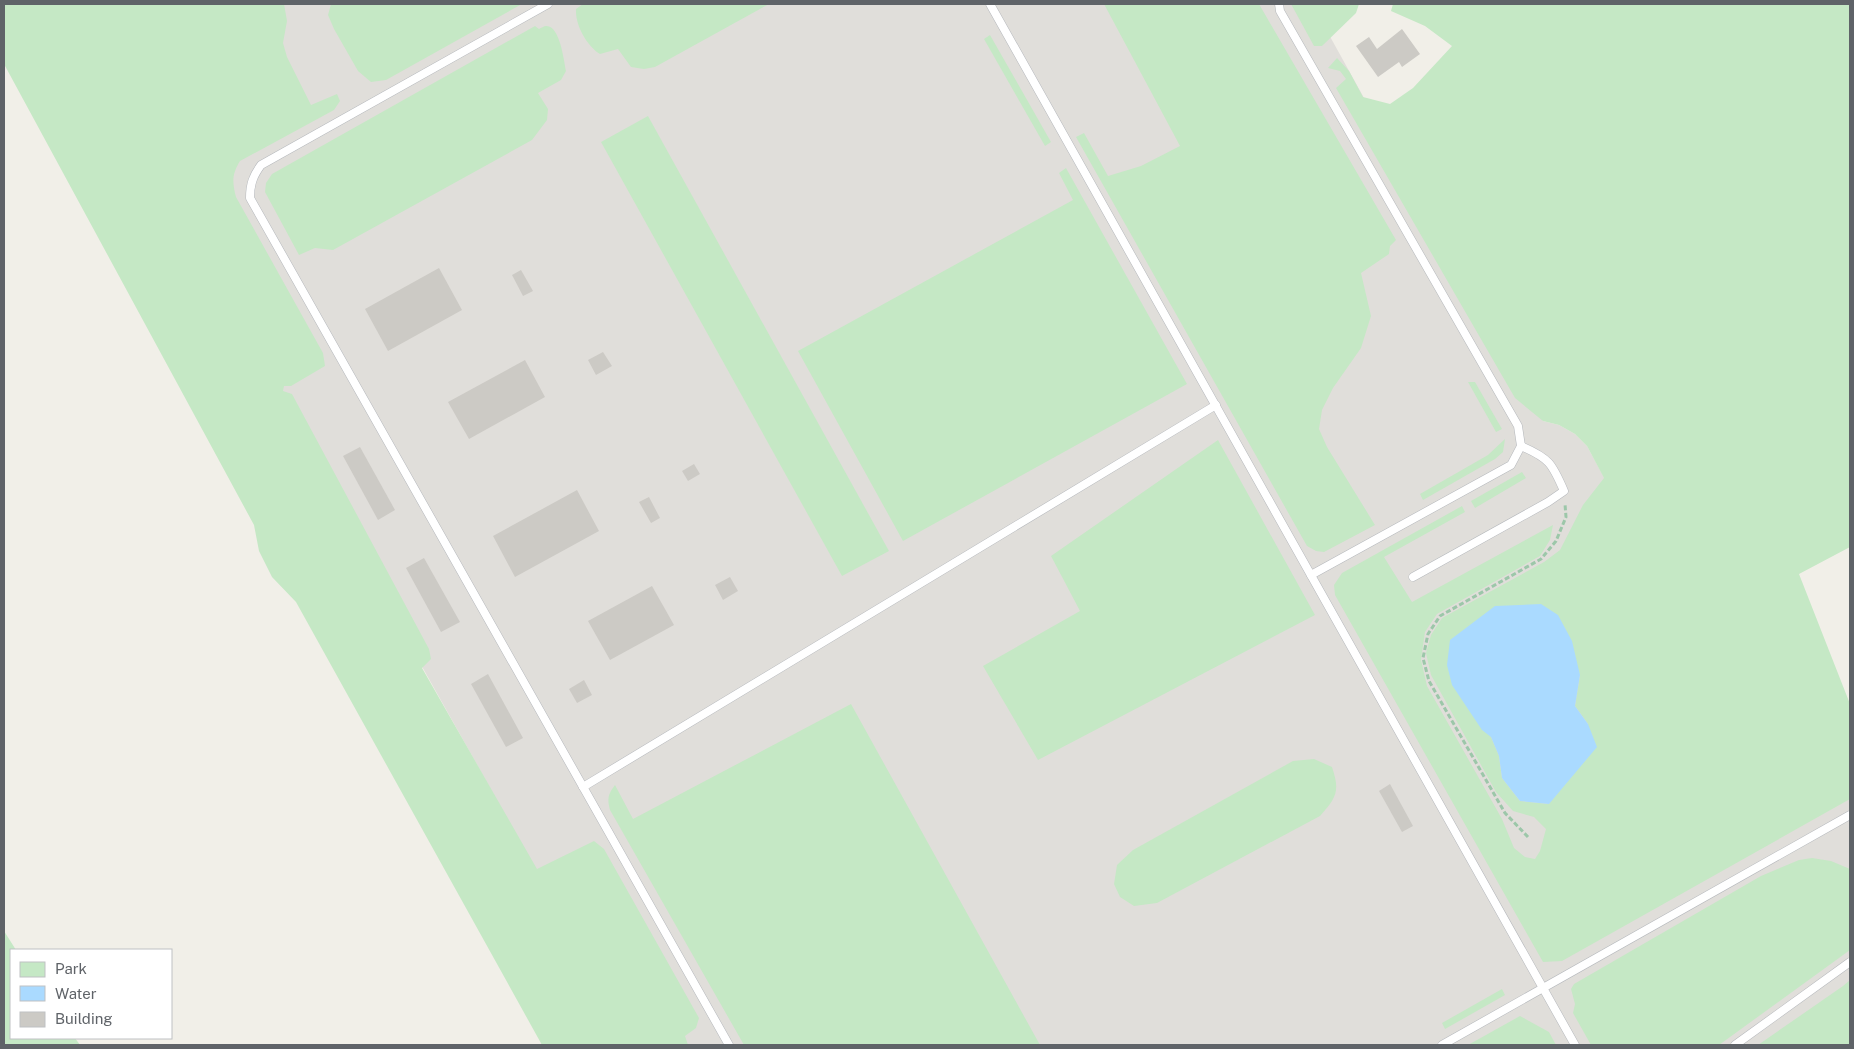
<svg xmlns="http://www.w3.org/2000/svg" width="1854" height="1049" viewBox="0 0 1854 1049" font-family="'Public Sans',sans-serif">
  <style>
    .industrial { fill: #e0deda }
    .green { fill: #c5e8c5; fill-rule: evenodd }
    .water { fill: #aadaff }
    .building { fill: #cccac5 }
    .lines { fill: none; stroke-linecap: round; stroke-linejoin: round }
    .lane-casing { stroke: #b5b8bc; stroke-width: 9 }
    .path { stroke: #9cc7a9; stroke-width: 3; stroke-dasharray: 5 2.5; stroke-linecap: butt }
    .lane { stroke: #fff; stroke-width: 8 }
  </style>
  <rect width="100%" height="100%" fill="#f1efe8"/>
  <!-- industrial -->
  <path class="industrial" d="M51,4H1312L1543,421L1559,425L1575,434L1587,446L1613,494L1849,799L1850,792V1045H634Z"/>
  <!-- green -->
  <g class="green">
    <path d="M4,4H284L287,21L283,43L287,57L311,105L337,94L340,101L334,110L240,161C232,174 232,182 236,197L323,353L325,366L291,386H284L283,391L292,394L429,649L431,659L422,668L537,869L594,841L604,849L699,1018L696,1028L685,1036L688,1045H542L296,602L272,577L259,551L254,525L4,64Z"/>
    <path d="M331,4H522L386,80L371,82L358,71L334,29L328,15Z"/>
    <path d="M583,4H769L655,67L644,69L631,67L618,49L600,54C587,46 575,25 576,9Z"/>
    <path d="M1104,4H1259L1396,240L1390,246L1389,254L1361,273L1371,316L1361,348L1333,388L1322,410L1319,429L1327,447L1375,525L1324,552L1316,551L1307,546L1076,137L1084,133L1108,176L1141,166L1180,146Z"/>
    <path d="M1291,4H1359L1356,13L1322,46H1314Z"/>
    <path d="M1393,4H1850V547L1799,574L1850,704V799L1562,961L1543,962L1335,595L1334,585L1342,573L1462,506L1465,512L1384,557L1412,602L1553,525L1550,540L1540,556L1437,614L1425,632L1421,660L1427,686L1502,819L1514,848L1525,857L1535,859L1540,851L1546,829L1534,817L1513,811L1496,792L1431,675L1426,653L1431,635L1442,618L1544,562L1560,550L1583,505L1604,478L1587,446L1575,434L1559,425L1543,421L1515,398L1336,88L1346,79L1340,71L1328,68L1337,58L1349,71L1363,97L1390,104L1413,88L1452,46L1425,26L1391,11ZM1580,675L1575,706L1588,724L1549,804L1520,801L1502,778L1499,756L1491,737Z"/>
    <path d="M535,26L539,29C541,28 544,26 546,26C560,25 564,61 566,71L561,80L538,93L548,109L547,120L532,140L333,250L315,248L299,255L265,192L266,183L272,174Z"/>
    <path d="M990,35L1051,142L1045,146L984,39Z"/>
    <path d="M648,116L889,551L842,576L601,142Z"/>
    <path d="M1066,168L1187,384L903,541L798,351L1073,200L1059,173Z"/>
    <path d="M1468,382H1475L1502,429L1496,432Z"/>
    <path d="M1505,439L1503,452L1495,459L1423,500L1420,494L1488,455Z"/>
    <path d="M1218,440L1315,615L1038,760L983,666L1080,611L1051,556Z"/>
    <path d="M1522,472L1526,478L1475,508L1471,501Z"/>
    <path d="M851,704L1040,1045H744L610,810C607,799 608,794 615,785L633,819Z"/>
    <path d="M1314,759L1332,767C1340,791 1337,797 1320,816L1157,903L1134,906L1120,897L1114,884L1117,865L1133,850L1293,761Z"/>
    <path d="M1812,858L1831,861L1850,869V950L1719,1045H1591L1573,1013L1575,1004L1571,989L1574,984L1761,876L1799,860Z"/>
    <path d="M4,931L16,950H11V1038H75L80,1045H4Z"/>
    <path d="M1850,980V1045H1758L1843,986Z"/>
    <path d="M1502,989L1505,995L1445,1029L1442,1023Z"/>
    <path d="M1520,1016L1549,1032L1556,1045H1468Z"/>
  </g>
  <!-- water -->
  <path class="water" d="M1541,604L1558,615L1572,641L1580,675L1575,706L1588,724L1597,747L1549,804L1520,801L1502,778L1499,756L1491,737L1482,730L1452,685L1447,665L1450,640L1495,606Z"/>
  <!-- building -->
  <g class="building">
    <path d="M1402,29L1420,54L1402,67L1399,62L1378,77L1356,46L1369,37L1377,49Z"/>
    <path d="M439,268L462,310L388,351L365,309Z"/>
    <path d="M521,270L533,291L523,296L512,275Z"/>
    <path d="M603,352L612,366L596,375L588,360Z"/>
    <path d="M525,360L545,397L469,439L448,402Z"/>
    <path d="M360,447L395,510L378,520L343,456Z"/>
    <path d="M694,464L700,474L688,481L682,471Z"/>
    <path d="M577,490L599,531L515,577L493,536Z"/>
    <path d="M649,497L660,518L651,523L639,502Z"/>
    <path d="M424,558L460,622L441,632L406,568Z"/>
    <path d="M730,577L738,591L723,600L715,585Z"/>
    <path d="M652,586L674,625L610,660L588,621Z"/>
    <path d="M488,674L523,738L506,747L471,684Z"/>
    <path d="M584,680L592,695L577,703L569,689Z"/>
    <path d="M1390,784L1413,826L1402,832L1379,791Z"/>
  </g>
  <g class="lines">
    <defs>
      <g id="lane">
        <path d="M548,4L261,165C253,176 250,184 250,198L729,1045"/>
        <path d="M990,4L1575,1045"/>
        <path d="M1279,4L1280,11L1518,426L1521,446L1511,465L1311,575"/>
        <path d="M1413,577L1548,502L1564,491C1552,463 1549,458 1521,446"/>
        <path d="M583,787L1216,405"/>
        <path d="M1442,1045L1850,815"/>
        <path d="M1735,1045L1850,962"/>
      </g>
    </defs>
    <!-- lane casing -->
    <use href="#lane" class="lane-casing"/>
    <!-- path -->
    <path class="path" d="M1528,837L1505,813L1429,681L1423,658L1428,634L1440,616L1541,559L1556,541L1566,517L1565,504"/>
    <!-- lane -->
    <use href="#lane" class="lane"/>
  </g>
  <!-- border -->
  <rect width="1854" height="1049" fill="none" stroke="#5f6368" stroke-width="10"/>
  <!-- legend -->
  <rect x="10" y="949" width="162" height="90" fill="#ffffff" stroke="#bfc1c3"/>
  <rect x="20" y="962" width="25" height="15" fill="#c5e8c5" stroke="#bfc1c3"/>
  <text x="55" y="974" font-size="15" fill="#5f6368">Park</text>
  <rect x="20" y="986" width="25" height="15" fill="#aadaff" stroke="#bfc1c3"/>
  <text x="55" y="999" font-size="15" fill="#5f6368">Water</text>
  <rect x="20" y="1012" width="25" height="15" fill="#cccac5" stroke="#bfc1c3"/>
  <text x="55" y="1024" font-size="15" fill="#5f6368">Building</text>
</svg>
